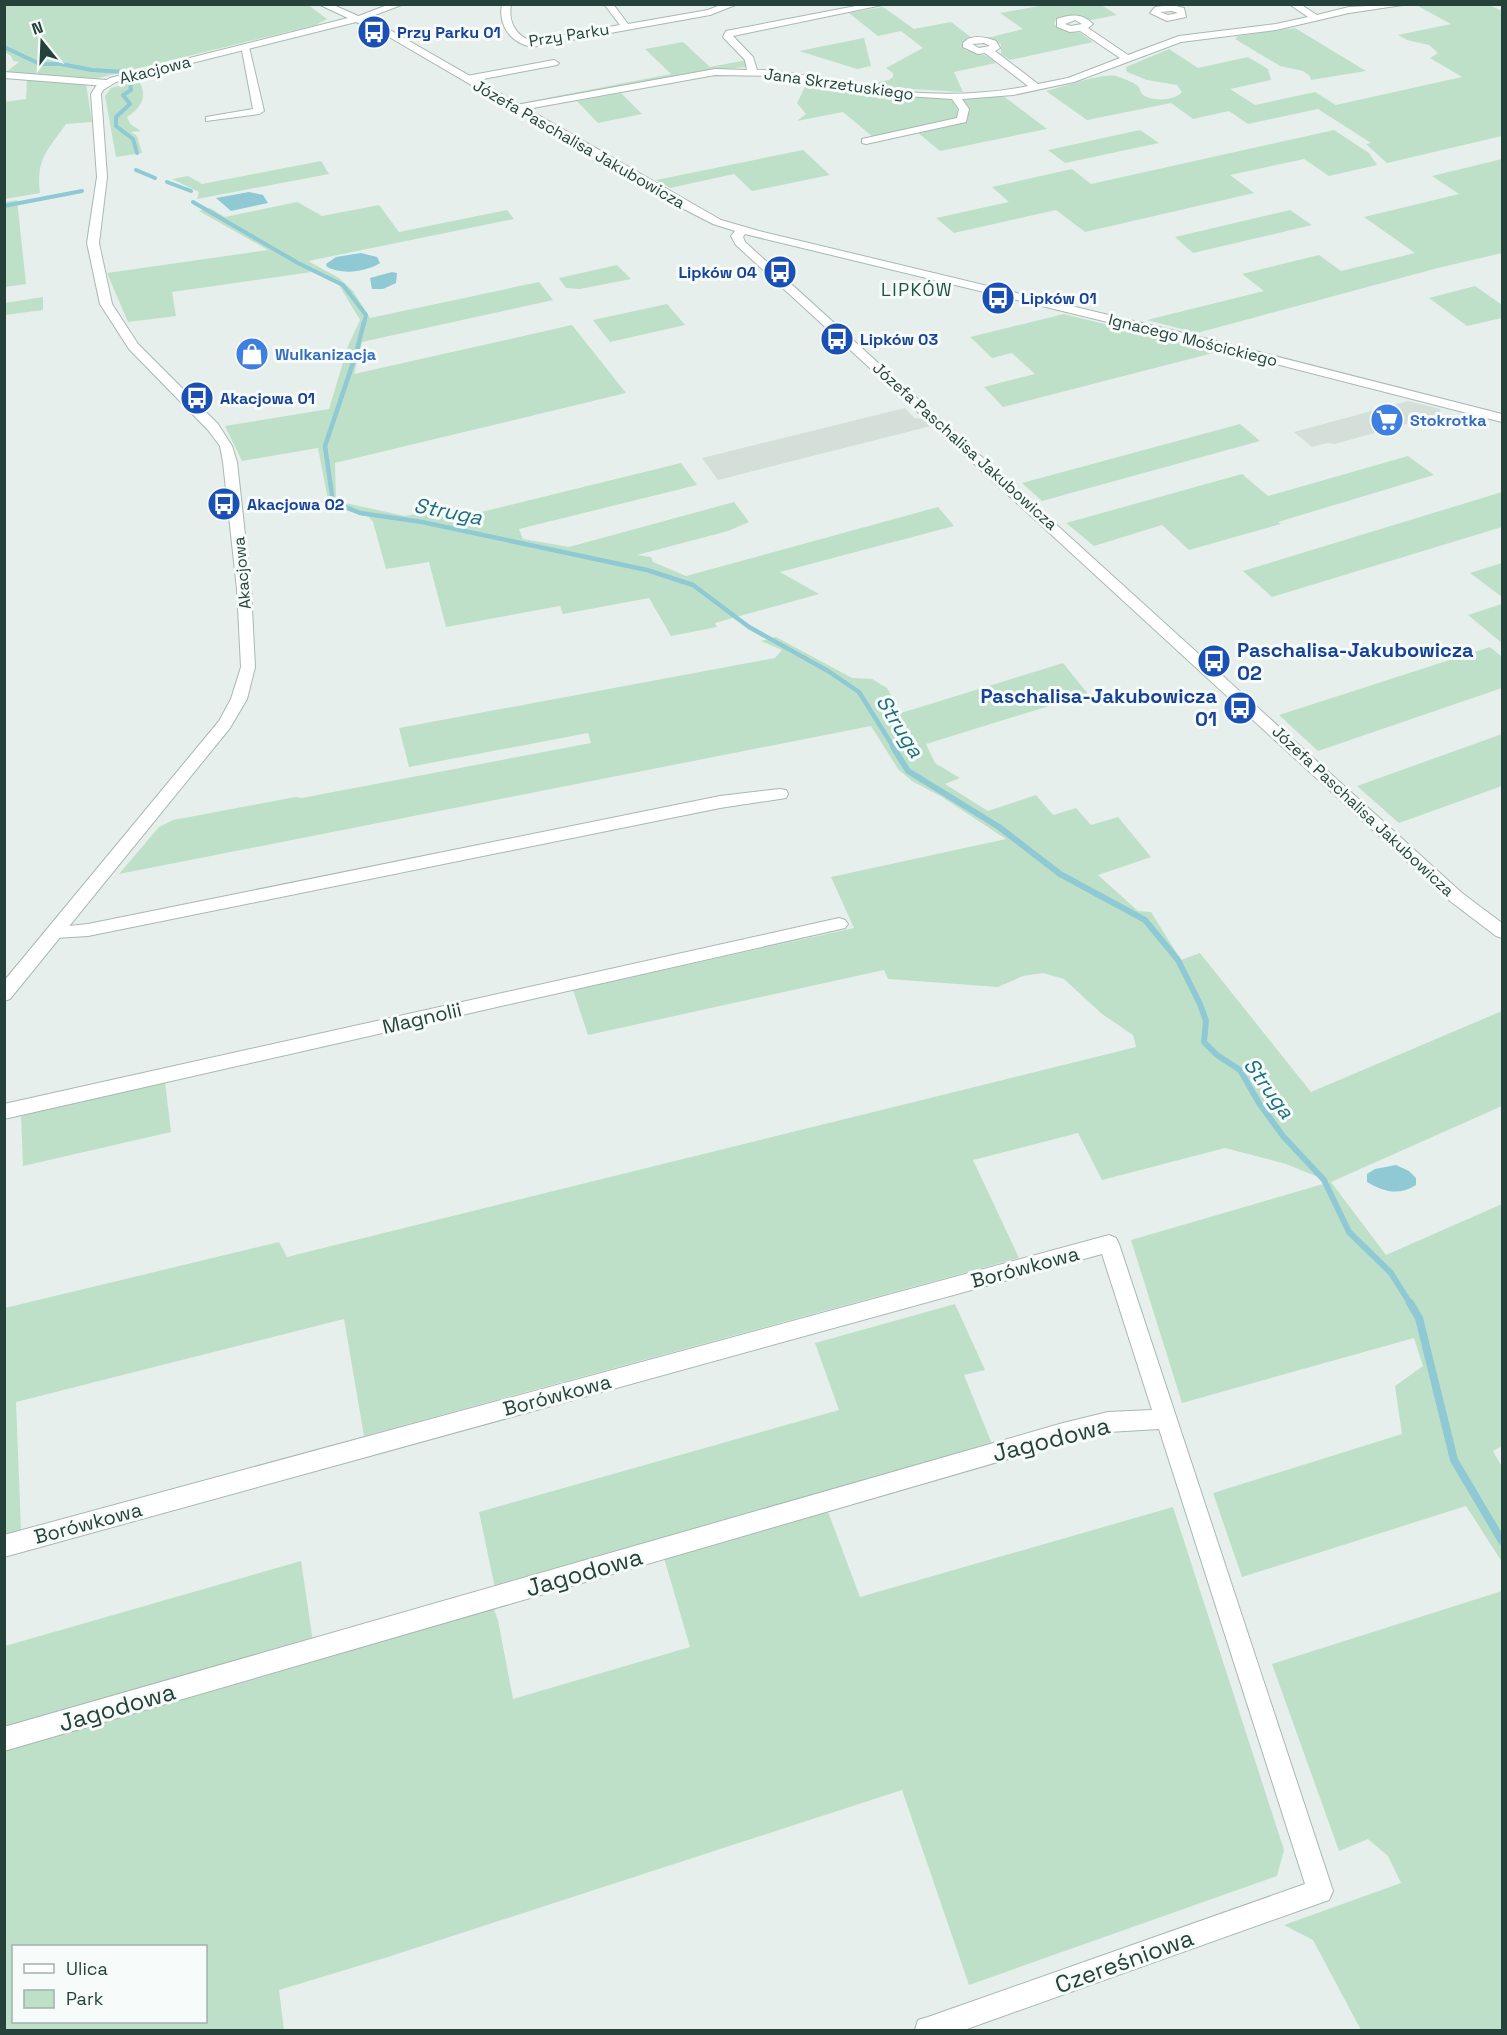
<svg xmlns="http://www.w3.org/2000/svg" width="1507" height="2035" viewBox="0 0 1507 2035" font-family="'Space Grotesk',sans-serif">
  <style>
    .built { fill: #d4dfda }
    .green { fill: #bfe0c8; fill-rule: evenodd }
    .water { fill: #8ec9d4 }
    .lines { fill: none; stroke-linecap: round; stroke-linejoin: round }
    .stream-far3 { stroke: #8ec9d4; stroke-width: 4 }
    .stream-far2 { stroke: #8ec9d4; stroke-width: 4.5 }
    .stream-far1 { stroke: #8ec9d4; stroke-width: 6 }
    .stream { stroke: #8ec9d4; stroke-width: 8 }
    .minor-casing { stroke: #a8b8b2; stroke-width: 2 }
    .tertiary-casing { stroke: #a8b8b2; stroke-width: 2 }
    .minor { fill: #fff; fill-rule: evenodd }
    .tertiary { fill: #fff; fill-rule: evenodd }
    .labels { text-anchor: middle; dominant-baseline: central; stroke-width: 6; stroke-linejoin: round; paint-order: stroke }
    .far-transit-label { font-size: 16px; font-weight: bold; fill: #164399; stroke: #f7fbf9; text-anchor: start }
    .far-street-label { font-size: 16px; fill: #24423a; stroke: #f7fbf9 }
    .far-shop-label { font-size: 16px; font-weight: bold; fill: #366cbe; stroke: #f7fbf9; text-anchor: start }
    .far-quarter-label { font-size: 18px; letter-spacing: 1.5px; fill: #1f5548; stroke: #f7fbf9 }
    .transit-label { font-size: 20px; font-weight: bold; fill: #164399; stroke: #f7fbf9; text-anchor: start }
    .street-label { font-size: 20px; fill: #24423a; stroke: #f7fbf9 }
    .water-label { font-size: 21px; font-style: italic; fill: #1c6f80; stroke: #f7fbf9 }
    .near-street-label { font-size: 24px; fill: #24423a; stroke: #f7fbf9 }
  </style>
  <rect width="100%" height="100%" fill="#e6efeb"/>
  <!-- built -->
  <g class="built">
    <path d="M1408,401L1440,409L1441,414L1335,444L1327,443L1312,447L1294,432Z"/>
    <path d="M905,408L914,418L924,419L931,426L718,480L702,458Z"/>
  </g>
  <!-- green -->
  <g class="green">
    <path d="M307,4L327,19L316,25L90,80L5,73L19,62L13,61L11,56L5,52V5Z"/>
    <path d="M1045,5H1101L1117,15L1091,20L1072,16L1056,19L1054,24L1062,29L1080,33L1093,42L1010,60L1001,54V44L987,38L1023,29L1000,13Z"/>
    <path d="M1423,5H1489L1502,11V136L1387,163L1366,144L1371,143L1318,109L1248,124L1229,111L1193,119L1171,103L1087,120L1046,91C1063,87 1102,73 1116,76C1122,78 1133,82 1138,86C1140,88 1140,92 1142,94C1151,102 1175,101 1182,92L1177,85L1147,80L1127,72L1126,67L1169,49L1198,68L1248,57L1268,69L1271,80L1230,89L1255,105L1315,92L1336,105L1462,77L1430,58L1438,53L1429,45L1407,40L1398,35L1451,24L1418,6Z"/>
    <path d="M883,7L914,29L951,22L972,38L962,43L965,50L987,56L996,63L954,72L963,92L875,87L874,83L889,80L893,77V73L886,68L923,48L901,31L878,36L849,13Z"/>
    <path d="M1295,28L1366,71L1311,80L1310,76L1303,71L1280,66L1235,39L1238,36Z"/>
    <path d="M864,38L871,66L857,69L799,51Z"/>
    <path d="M683,42L710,67L747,60L746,67L694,72L524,104L521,103L671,74L645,49Z"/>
    <path d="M27,78L86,84L92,122L66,124C47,151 36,158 40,193L5,199L4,102L26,99Z"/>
    <path d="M138,80C149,96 141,108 127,117L130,124L141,131L131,132L137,136L142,153L116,157L105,96L111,88Z"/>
    <path d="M814,84L844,91L910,99L911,97L952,99L960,115L958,118L873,137L843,112L797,121L806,114L797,103L806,85Z"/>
    <path d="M621,93L642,114L598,123L577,101Z"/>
    <path d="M1002,95L1047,129L940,151L917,132L956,124L968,119V112L962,99L965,98Z"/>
    <path d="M1140,130L1159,143L1065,163L1048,150Z"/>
    <path d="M1334,130L1369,153L1377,165L1329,176L1304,159L1230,175L1254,193L1085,232L1056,210L954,233L936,218L1009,202L992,187L1072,169L1091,184Z"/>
    <path d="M803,150L830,175L752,191L734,174L670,188L656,180Z"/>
    <path d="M1502,159V253L1438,268L1197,333L1147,320L1264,291L1242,274L1319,255L1341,271L1415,253L1364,217L1459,194L1432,176Z"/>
    <path d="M321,161L329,174L197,199L199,192L172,179L188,176L202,184Z"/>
    <path d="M17,200L26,284L5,287V202Z"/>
    <path d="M297,202L322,216L379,205L399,232L507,210L514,219L308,261L339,278L353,291L370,318L539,282L553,300L362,342L354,374L572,325L626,393L335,463L336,501L405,516L456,507L465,516L681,463L697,485L519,529L523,539L569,547L734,502L749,522L728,531L637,555L651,557L653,562L686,576L938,507L954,526L780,572L819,594L715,623L717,627L671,636L649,598L563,614L560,606L446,627L429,562L386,569L373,522L369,517L329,505L318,448L242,461L225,426L329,409L348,346L360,320L339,285L312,272L172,292L176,316L128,322L107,273L268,250L199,211L210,208L225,217Z"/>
    <path d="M1290,210L1312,225L1193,253L1175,237Z"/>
    <path d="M617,265L631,279L580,289L566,288L559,278Z"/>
    <path d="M1475,286L1502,305V318L1467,326L1429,298Z"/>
    <path d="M43,297V310L5,315V303Z"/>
    <path d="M667,304L685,325L610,342L593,320Z"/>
    <path d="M1064,314L1217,352L1003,407L984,387L1035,374L1012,353L992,358L970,337Z"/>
    <path d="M1240,424L1260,441L1042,501L1022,483Z"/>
    <path d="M1408,456L1434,475L1278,522L1281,524L1189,550L1162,525L1094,546L1066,523L1242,474L1268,496Z"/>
    <path d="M1502,492V527L1272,597L1243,571Z"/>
    <path d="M1502,563V597L1470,573Z"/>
    <path d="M1502,604V643L1468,615Z"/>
    <path d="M776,637L852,678L872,679L887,688L892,697L886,714L888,717L1063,663L1088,694L926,744L935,763L960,778L945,784L988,811L1036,795L1053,815L1076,808L1091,825L1118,817L1151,857L1098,875L1138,911L1151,912L1181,960L1200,953L1311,1092L1502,1011V1106L1331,1182L1386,1255L1502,1204V1446L1493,1451L1502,1467V1562L1466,1506L1242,1577L1213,1493L1402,1434L1395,1386L1423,1366L1414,1338L1182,1403L1131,1240L1330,1182L1286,1164L1225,1148L1102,1180L1078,1133L973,1160L1019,1258L364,1436L344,1319L16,1402L21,1530L5,1535V1308L279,1242L287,1257L1136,1047L1133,1035L1102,1014L1064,979L1043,973L1023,976L998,987L888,979L884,970L588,1035L573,990L854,928L831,877L1006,839L942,797L912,781L898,769L871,726L119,874L159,827L173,820L296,797L302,798L591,743L588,733L409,767L399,728L775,658L782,650L761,641Z"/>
    <path d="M1490,647L1502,657V688L1318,751L1279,715Z"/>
    <path d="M1502,734V786L1399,823L1357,786Z"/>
    <path d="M165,1082L171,1132L23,1166L21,1114Z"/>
    <path d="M955,1304L985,1370L964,1375L992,1444L495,1588L479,1512L839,1410L815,1343Z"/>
    <path d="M1173,1507L1284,1850L1277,1876L969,1985L902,1790L391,1956L279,1990L284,2030H5V1747L492,1605L498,1620L513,1699L690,1647L664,1558L827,1509L860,1597ZM14,1946H206V2022H14Z"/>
    <path d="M301,1561L313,1642L5,1730V1646Z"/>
    <path d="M1502,1591V2030H1361L1313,1940L1284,1925L1401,1883L1388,1856L1368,1839L1339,1851L1272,1664Z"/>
  </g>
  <!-- water -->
  <g class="water">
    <path d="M249,192L263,195L268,203L231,211L216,198Z"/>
    <path d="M361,253L377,257L380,263C366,272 342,275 327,267L326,264L336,257Z"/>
    <path d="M392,272L397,273L396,283L383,289H372L370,278Z"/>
    <path d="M1396,1165L1409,1171L1416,1178V1185C1399,1196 1384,1192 1367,1182V1174L1375,1169Z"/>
  </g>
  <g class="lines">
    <!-- stream-far3 -->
    <g class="stream-far3">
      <path d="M4,47L40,64H61L92,70L125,72"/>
      <path d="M130,82L131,90L123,95L130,104L116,117V126L133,139L137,153"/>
      <path d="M136,170L155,178"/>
      <path d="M167,182L191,191"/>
      <path d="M193,202L298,263L343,285L366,315L364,324"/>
      <path d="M4,206L82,191"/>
    </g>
    <!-- stream-far2 -->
    <path class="stream-far2" d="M364,322L356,354L325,446L333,502L360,513L422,522L647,570L693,585L749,627L828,671L859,692L894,748"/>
    <!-- stream-far1 -->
    <path class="stream-far1" d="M893,747L908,771L999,827L1060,874L1145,920L1178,960L1200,1004L1206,1021L1204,1042L1217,1055L1240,1070L1259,1103L1283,1136L1324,1180L1349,1232L1391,1273L1411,1305"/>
    <!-- stream -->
    <path class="stream" d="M1410,1303L1419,1318L1454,1460L1502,1541"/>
    <defs>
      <g id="minor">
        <path d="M390,4H404L359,21L351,19Z"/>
        <path d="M502,4H511C508,21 515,36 532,41L620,25L604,4H613L628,24L708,10L723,4H738L710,15L532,47C511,43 498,26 502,4Z"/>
        <path d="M866,4H887L733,36L753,57L757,70C793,70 826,82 862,87C916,95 975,97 1028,86L985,53L978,54L963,47V43C971,34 986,37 996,41L1000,48L995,51L1038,84L1068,78L1120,58L1080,31L1070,32L1057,27V19C1070,14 1083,13 1093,24L1088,28L1128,55L1179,36L1276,24L1308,17L1289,4H1300L1317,15L1349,7L1409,4L1349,13L1276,30L1181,42L1074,82L1013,95L962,99L969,109L966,122L866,144L862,143V139L957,118L959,109L952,99L861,93L779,76L715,75L516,111L511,108L516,105L715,69L747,70L745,60L723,37L726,31ZM1075,20L1082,24L1071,26L1065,24ZM984,43L990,46L979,48L972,44Z"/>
        <path d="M1172,5L1184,8L1186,17L1167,21L1150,13L1155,7ZM1172,11L1178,13L1168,15L1160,12Z"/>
        <path d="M241,45L249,47L264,111L259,114L206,121V117L253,109Z"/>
        <path d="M554,60L559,63L557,65L467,82L462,79L467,76Z"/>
        <path d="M4,72L106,80L111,83L106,86L4,78Z"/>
        <path d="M780,789L786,790L788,794L786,798L720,808L88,936L55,938L49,936L46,932L49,928L88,924L720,796Z"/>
        <path d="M839,918L845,920L848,924L845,928L4,1119V1104Z"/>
        <path d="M1109,1235L1116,1238L1119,1244L1333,1891L1329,1900L964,2030H915L918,2020L928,2017L1305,1884L1159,1429L1108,1432L1063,1443L4,1751V1727L1063,1423L1108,1412L1152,1410L1102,1254L4,1557V1535Z"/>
      </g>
      <path id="tertiary" d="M318,4H331L390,30L721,220L759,231L1192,335L1502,414V422L1190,342L745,234L743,237L745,242L1462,893L1502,923V938L1496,936L1450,901L736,245L731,236L735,231L713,224L682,208L384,34L356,22L116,82L103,90L101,94L107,177L99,243L112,304L138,344L218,424L232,446L237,462L251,589L255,667L247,699L230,728L10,999L4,1001V981L219,721L231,699L241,667L237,589L223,462L220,446L208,430L129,349L100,304L87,243L97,177L91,94L96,86L110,78L348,18Z"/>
    </defs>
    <!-- minor casing -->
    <use href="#minor" class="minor-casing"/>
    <!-- tertiary casing -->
    <use href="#tertiary" class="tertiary-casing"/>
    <!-- minor -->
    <use href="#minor" class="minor"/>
    <!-- tertiary -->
    <use href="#tertiary" class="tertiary"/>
  </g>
  <!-- icons -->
  <defs>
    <symbol id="bus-disc" viewBox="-11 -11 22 22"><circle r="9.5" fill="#1a4fb4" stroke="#f7fbf9"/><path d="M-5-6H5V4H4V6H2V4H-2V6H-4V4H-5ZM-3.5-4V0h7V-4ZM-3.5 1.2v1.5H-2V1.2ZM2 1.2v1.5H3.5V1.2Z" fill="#fff"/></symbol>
    <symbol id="shop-disc" viewBox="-11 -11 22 22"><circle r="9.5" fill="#3f7fe0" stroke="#f7fbf9"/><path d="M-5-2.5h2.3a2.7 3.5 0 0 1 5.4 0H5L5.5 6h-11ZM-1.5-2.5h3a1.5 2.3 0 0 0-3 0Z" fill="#fff"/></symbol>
    <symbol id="supermarket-disc" viewBox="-11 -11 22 22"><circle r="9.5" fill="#3f7fe0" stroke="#f7fbf9"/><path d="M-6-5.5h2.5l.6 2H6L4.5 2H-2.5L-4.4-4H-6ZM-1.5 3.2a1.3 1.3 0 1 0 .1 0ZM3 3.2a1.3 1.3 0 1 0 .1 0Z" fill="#fff"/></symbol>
  </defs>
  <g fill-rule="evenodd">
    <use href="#bus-disc" x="355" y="13" width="38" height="38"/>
    <use href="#bus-disc" x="761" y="253" width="38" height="38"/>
    <use href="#bus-disc" x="979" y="279" width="38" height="38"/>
    <use href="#bus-disc" x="818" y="320" width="38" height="38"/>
    <use href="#shop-disc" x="233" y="335" width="38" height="38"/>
    <use href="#bus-disc" x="178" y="379" width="38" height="38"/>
    <use href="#supermarket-disc" x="1368" y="401" width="38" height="38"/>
    <use href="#bus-disc" x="205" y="485" width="38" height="38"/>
    <use href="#bus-disc" x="1195" y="642" width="38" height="38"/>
    <use href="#bus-disc" x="1221" y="689" width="38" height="38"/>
  </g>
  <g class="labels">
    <!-- far-transit labels -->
    <g class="far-transit-label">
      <text x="397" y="32">Przy Parku 01</text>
      <text x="757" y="272" text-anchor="end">Lipków 04</text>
      <text x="1021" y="298">Lipków 01</text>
      <text x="860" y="339">Lipków 03</text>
      <text x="220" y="398">Akacjowa 01</text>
      <text x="247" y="504">Akacjowa 02</text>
    </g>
    <!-- far-street labels -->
    <g class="far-street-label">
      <text transform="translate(569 35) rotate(-9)">Przy Parku</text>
      <text transform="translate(155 70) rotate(-14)">Akacjowa</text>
      <text transform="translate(839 84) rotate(8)">Jana Skrzetuskiego</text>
      <text transform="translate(579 144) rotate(30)">Józefa Paschalisa Jakubowicza</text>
      <text transform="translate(1193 340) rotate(14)">Ignacego Mościckiego</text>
      <text transform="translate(965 446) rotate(42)">Józefa Paschalisa Jakubowicza</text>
      <text transform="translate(242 573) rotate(-95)">Akacjowa</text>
      <text transform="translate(1363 811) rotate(43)">Józefa Paschalisa Jakubowicza</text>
    </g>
    <!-- far-shop labels -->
    <g class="far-shop-label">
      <text x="275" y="354">Wulkanizacja</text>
      <text x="1410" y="420">Stokrotka</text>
    </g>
    <!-- far-quarter labels -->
    <g class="far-quarter-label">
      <text x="917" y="289">LIPKÓW</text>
    </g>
    <!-- transit labels -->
    <g class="transit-label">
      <text x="1237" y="650">Paschalisa-Jakubowicza<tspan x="1237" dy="23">02</tspan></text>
      <text x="1217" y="696" text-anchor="end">Paschalisa-Jakubowicza<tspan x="1217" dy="23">01</tspan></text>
    </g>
    <!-- street labels -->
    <g class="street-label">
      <text transform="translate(422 1018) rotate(-13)">Magnolii</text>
      <text transform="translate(1025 1267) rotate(-15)">Borówkowa</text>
      <text transform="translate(557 1395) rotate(-15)">Borówkowa</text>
      <text transform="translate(88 1523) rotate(-15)">Borówkowa</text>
    </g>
    <!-- water labels -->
    <g class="water-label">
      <text transform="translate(448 511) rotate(11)">Struga</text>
      <text transform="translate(900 726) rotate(58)">Struga</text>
      <text transform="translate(1269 1088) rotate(54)">Struga</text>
    </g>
    <!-- near-street labels -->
    <g class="near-street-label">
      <text transform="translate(1051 1439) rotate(-14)">Jagodowa</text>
      <text transform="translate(584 1572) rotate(-16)">Jagodowa</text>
      <text transform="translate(117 1707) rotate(-16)">Jagodowa</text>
      <text transform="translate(1124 1961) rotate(-20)">Czereśniowa</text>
    </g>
  </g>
  <!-- border -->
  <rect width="1507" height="2035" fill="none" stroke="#24423a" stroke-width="12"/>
  <!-- legend -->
  <rect x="12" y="1945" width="195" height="78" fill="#f7fbf9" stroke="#a3b1ad" stroke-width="1.5"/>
  <rect x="24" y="1964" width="30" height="9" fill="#ffffff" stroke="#a3b1ad" stroke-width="1.5"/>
  <text x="66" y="1975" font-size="18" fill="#24423a">Ulica</text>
  <rect x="24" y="1990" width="30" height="18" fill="#bfe0c8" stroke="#a3b1ad" stroke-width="1.5"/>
  <text x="66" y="2005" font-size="18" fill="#24423a">Park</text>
  <!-- north arrow -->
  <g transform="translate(42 42) rotate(342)" stroke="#f7fbf9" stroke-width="4.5" paint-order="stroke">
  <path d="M0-4.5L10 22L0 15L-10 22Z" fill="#24423a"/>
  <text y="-9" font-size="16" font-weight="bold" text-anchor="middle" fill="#24423a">N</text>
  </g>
</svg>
